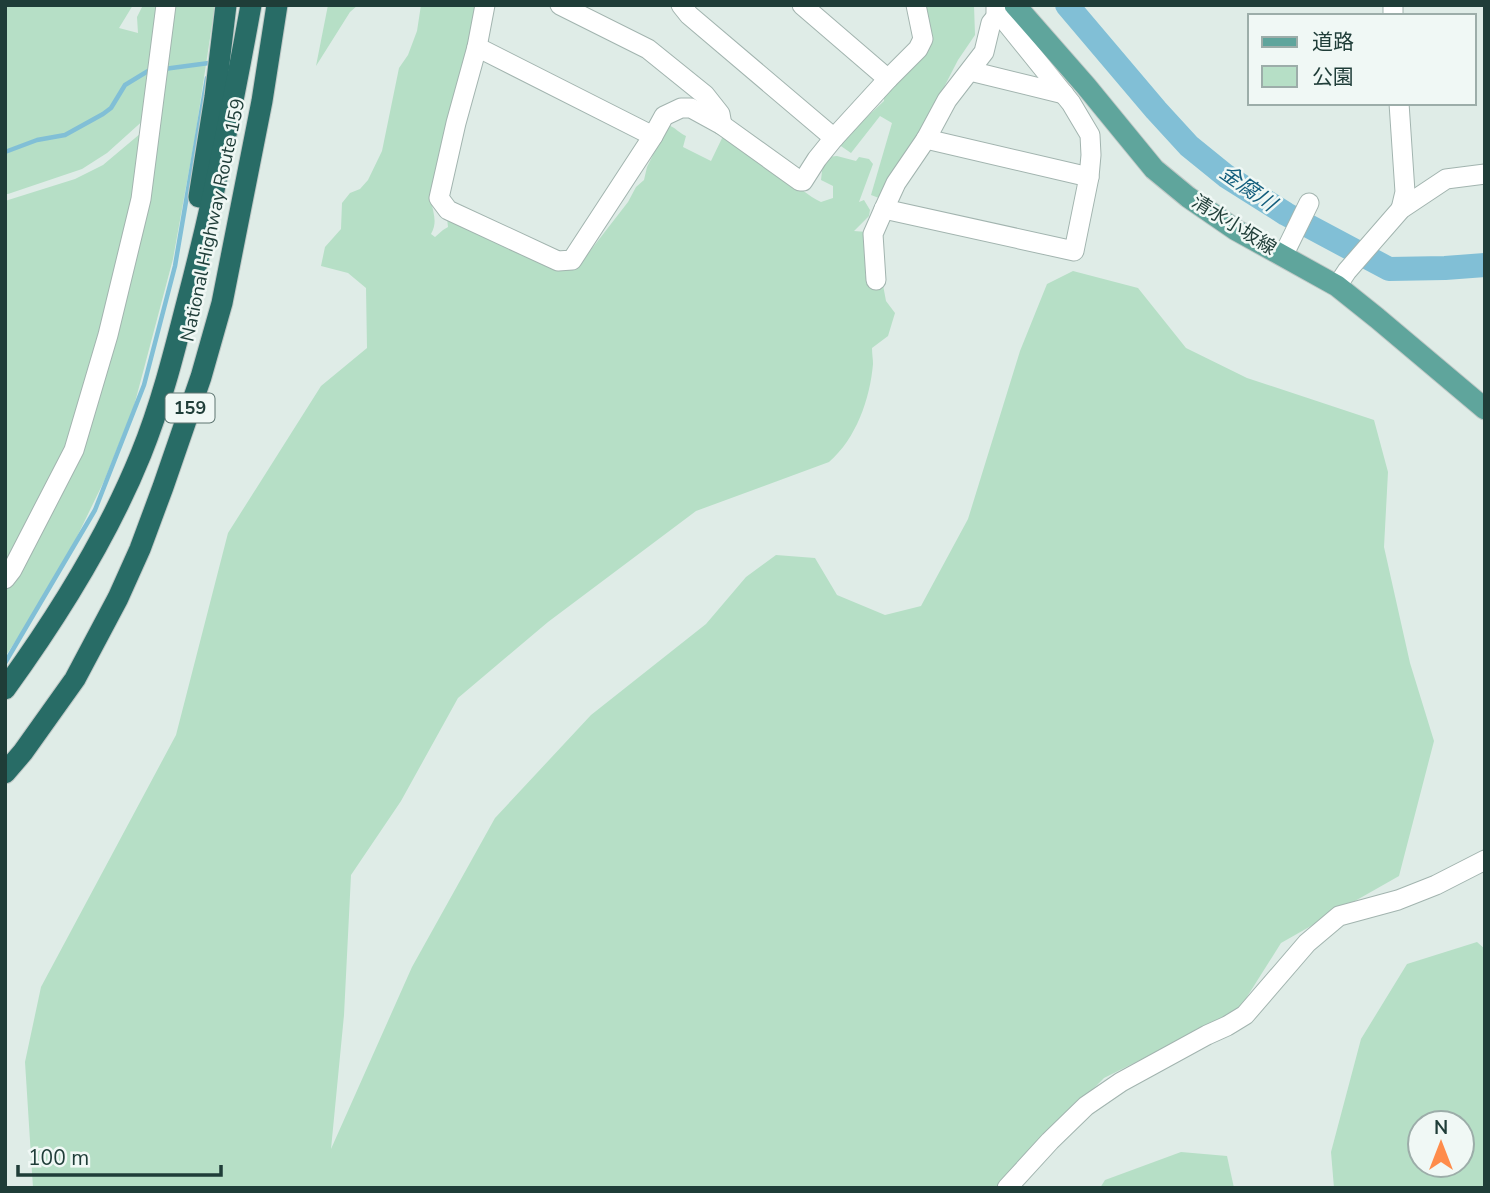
<svg xmlns="http://www.w3.org/2000/svg" width="1490" height="1193" viewBox="0 0 1490 1193" font-family="'Nunito Sans','Noto Sans JP',sans-serif">
  <style>
    .green { fill: #b6dfc6; fill-rule: evenodd }
    .lines { fill: none; stroke-linecap: round; stroke-linejoin: round }
    .stream { stroke: #81bfd6; stroke-width: 4.5 }
    .river { stroke: #81bfd6; stroke-width: 24 }
    .minor-casing { stroke: #a2b4af; stroke-width: 21 }
    .major-casing { stroke: #c0c9c7; stroke-width: 23 }
    .highway-casing { stroke: #c0c9c7; stroke-width: 23 }
    .minor { stroke: #fff; stroke-width: 19 }
    .major { stroke: #5fa59c; stroke-width: 21 }
    .highway { stroke: #286c66; stroke-width: 21 }
    .labels { text-anchor: middle; dominant-baseline: central; stroke-width: 5; stroke-linejoin: round; paint-order: stroke }
    .shield { fill: #f0f8f5; stroke: #5e7571; stroke-width: 2 }
    .shield-label { font-size: 18px; font-weight: bold; fill: #1f3d38 }
    .street-label { font-size: 19px; fill: #1f3d38; stroke: #f0f8f5 }
    .water-label { font-size: 21px; font-style: italic; fill: #145f7e; stroke: #f0f8f5 }
  </style>
  <rect width="100%" height="100%" fill="#dfece7"/>
  <!-- green -->
  <g class="green">
    <path d="M5,5H133L119,28L138,33L137,17L143,5H162L147,117L107,153L82,169L8,194H5Z"/>
    <path d="M172,5H215L195,137L173,259L134,406L105,479L56,580L5,657V585L84,430Z"/>
    <path d="M328,5H358L350,12L316,66Z"/>
    <path d="M421,5H477L476,16L431,200C433,213 438,222 431,234L435,237L443,230L448,227L447,218L459,222L558,270L569,269L577,265L590,251L628,202L636,187L644,180L647,167L668,125C675,127 679,133 686,136L683,147L711,161L725,132C750,153 775,172 802,190C809,195 814,199 821,202L833,198V186L821,180L822,171L827,157L837,156L856,161L859,157L869,159L873,164L859,202L864,200L870,210L869,216L854,231L867,232L865,275L869,279L883,285L886,301L895,313L888,336L872,348C872,354 873,359 873,364C870,399 856,439 829,462L696,511L548,622L458,698L401,801L351,875L344,1015L331,1149L412,967L495,818L591,715L706,624L746,577L776,555L815,558L837,595L885,615L921,606L968,519L1020,351L1047,284L1073,271L1138,288L1186,348L1247,378L1374,420L1388,472L1384,547L1410,663L1434,741L1399,876L1281,943L1238,1011L1104,1078L996,1188H33L25,1062L41,987L176,735L228,533L321,386L367,348L366,288L348,273L321,266L325,247L341,229L342,203L350,193L360,189L368,180L382,151L399,68L408,55L417,31Z"/>
    <path d="M924,5H974L975,35L958,60L925,124L879,198L871,195L892,123L880,116L851,153L838,144L884,101V97L913,64Z"/>
    <path d="M147,128L138,190L78,423L5,571V201L75,179L103,165Z"/>
    <path d="M1477,942L1485,949V1188H1334L1331,1152L1361,1039L1407,964ZM1420,1123H1462V1165H1420Z"/>
    <path d="M1181,1152L1227,1156L1234,1188H1100L1105,1180Z"/>
  </g>
  <g class="lines">
    <!-- stream -->
    <g class="stream">
      <path d="M164,69L209,63"/>
      <path d="M5,152L37,140L65,135L103,114L111,108L125,85L148,71L152,70"/>
      <path d="M5,663L95,510L144,385L175,266L207,78"/>
    </g>
    <!-- river -->
    <path class="river" d="M1067,5L1156,110L1189,146L1226,176L1286,214L1389,269L1445,268L1485,265"/>
    <defs>
      <g id="minor">
        <path d="M485,5L477,47L456,123L439,198L448,210L558,261L572,260L653,136L664,116L681,108H691L722,125L800,181H803L817,159L834,138L888,79L918,49L923,39L916,5"/>
        <path d="M560,5L648,49L705,95L720,114L722,125"/>
        <path d="M681,5L689,15L834,138"/>
        <path d="M802,5L888,79"/>
        <path d="M1393,5V16"/>
        <path d="M477,47L653,136"/>
        <path d="M970,71L1064,94"/>
        <path d="M1399,103L1405,192L1401,209"/>
        <path d="M926,139L1089,177"/>
        <path d="M884,209L1074,251L1089,177L1091,155L1090,135L1071,103L1004,20L996,17V5"/>
        <path d="M1283,256L1309,203"/>
        <path d="M876,280L873,234L884,209L896,183L926,139L947,100L984,52L991,23L996,17"/>
        <path d="M1337,286L1347,271L1401,209L1446,179L1485,174"/>
        <path d="M5,579L12,570L74,450L108,335L141,199L166,5"/>
        <path d="M1007,1188L1050,1141L1086,1106L1121,1082L1207,1035L1227,1026L1245,1015L1307,943L1339,916L1398,900L1436,885L1485,860"/>
      </g>
      <path id="major" d="M1015,5L1086,86L1154,169L1188,197L1236,230L1337,286L1377,318L1485,409"/>
      <g id="highway">
        <path d="M199,197L215,97L226,5"/>
        <path d="M5,689C58,616 107,538 141,454C161,405 174,353 187,302C213,204 233,105 251,5"/>
        <path d="M5,773L23,752L75,679L118,598L140,549L163,487L201,377L222,303L262,101L277,5"/>
      </g>
    </defs>
    <!-- minor casing -->
    <use href="#minor" class="minor-casing"/>
    <!-- major casing -->
    <use href="#major" class="major-casing"/>
    <!-- highway casing -->
    <use href="#highway" class="highway-casing"/>
    <!-- minor -->
    <use href="#minor" class="minor"/>
    <!-- major -->
    <use href="#major" class="major"/>
    <!-- highway -->
    <use href="#highway" class="highway"/>
  </g>
  <g class="labels">
    <!-- shield labels -->
    <rect class="shield" x="165.5" y="393.5" width="49" height="29" rx="5"/>
    <g class="shield-label">
      <text x="190" y="408">159</text>
    </g>
    <!-- street labels -->
    <g class="street-label">
      <text transform="translate(213 220) rotate(-78)">National Highway Route 159</text>
      <text transform="translate(1234 225) rotate(32)">清水小坂線</text>
    </g>
    <!-- water labels -->
    <g class="water-label">
      <text transform="translate(1248 188) rotate(35)">金腐川</text>
    </g>
  </g>
  <!-- border -->
  <rect width="1490" height="1193" fill="none" stroke="#1f3d38" stroke-width="14"/>
  <!-- legend -->
  <rect x="1248" y="14" width="228" height="91" fill="#f0f8f5" stroke="#9cada9" stroke-width="2"/>
  <rect x="1262" y="37" width="35" height="10" fill="#5fa59c" stroke="#9cada9" stroke-width="2"/>
  <text x="1312" y="49" font-size="21" fill="#1f3d38">道路</text>
  <rect x="1262" y="66" width="35" height="21" fill="#b6dfc6" stroke="#9cada9" stroke-width="2"/>
  <text x="1312" y="84" font-size="21" fill="#1f3d38">公園</text>
  <!-- north arrow -->
  <g transform="translate(1441 1144)"><circle r="33" fill="#f0f8f5" stroke="#9cada9" stroke-width="2"/>
  <path d="M0-5L12 26L0 18L-12 26Z" fill="#fe8c4b"/>
  <text y="-10" font-size="19" font-weight="bold" text-anchor="middle" fill="#1f3d38">N</text>
  </g>
  <!-- scale -->
  <path d="M18 1165v10h203v-10" fill="none" stroke="#1f3d38" stroke-width="3.5"/>
  <text x="28" y="1165" font-size="21" fill="#1f3d38" stroke="#f0f8f5" stroke-width="5" paint-order="stroke">100 m</text>
</svg>
